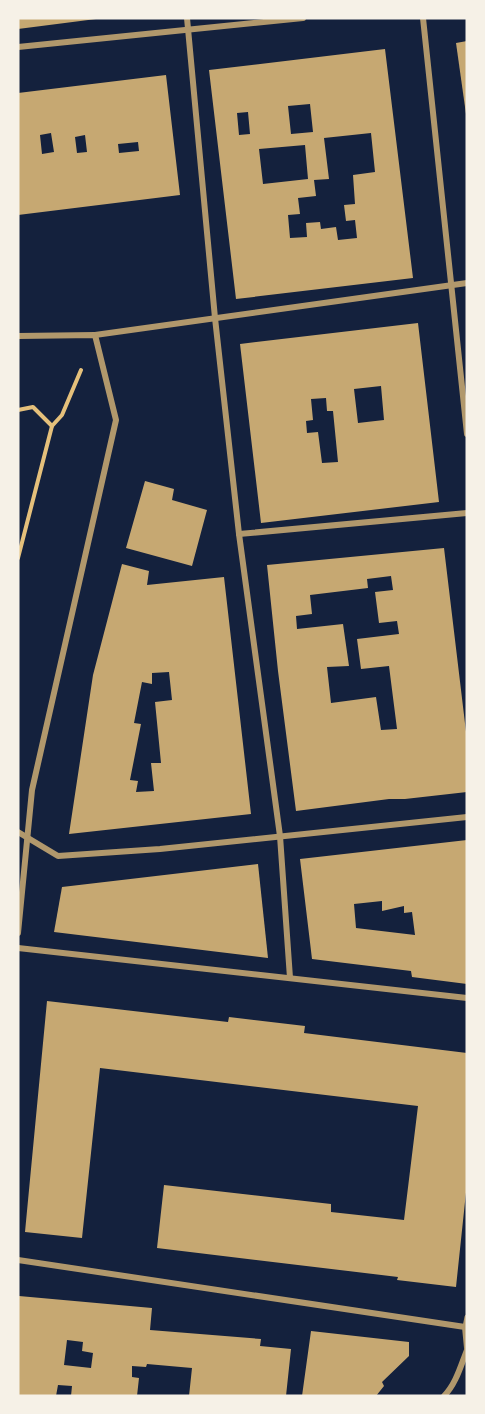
<svg xmlns="http://www.w3.org/2000/svg" width="485" height="1414" viewBox="0 0 485 1414" font-family="'DejaVu Sans',sans-serif">
  <style>
    .building { fill: #c6a872; fill-rule: evenodd }
    .lines { fill: none; stroke-linecap: round; stroke-linejoin: round }
    .path { stroke: #e5c07b; stroke-width: 4 }
    .pedestrian { stroke: #b1986c; stroke-width: 5 }
    .minor { stroke: #b1986c; stroke-width: 6 }
  </style>
  <rect width="100%" height="100%" fill="#14213d"/>
  <!-- building -->
  <g class="building">
    <path d="M18,18H96V19L18,29Z"/>
    <path d="M467,41V113L466,114L456,43Z"/>
    <path d="M385,49L413,278L236,299L209,70ZM310,104L313,132L291,134L288,106ZM248,112L250,134L239,135L237,113ZM371,133L375,172L353,175L355,204L344,205L346,221L355,220L357,238L338,240L336,227L321,229L320,222L306,223L307,237L290,238L288,215L300,214L298,198L316,196L314,180L329,179L324,138ZM305,145L308,179L263,184L259,149Z"/>
    <path d="M166,75L180,195L18,215V93ZM51,133L54,152L42,154L40,135ZM85,135L87,152L77,153L75,137ZM138,142L139,151L119,153L118,144Z"/>
    <path d="M418,323L439,502L261,523L240,344ZM381,386L384,420L358,423L354,389ZM326,398L327,411H333L338,462L322,463L318,432L307,433L306,421L313,420L311,399Z"/>
    <path d="M145,481L174,489L172,500L207,510L192,566L126,548Z"/>
    <path d="M444,548L467,740V792L405,799H389L296,811L278,671L267,565ZM391,576L393,590L375,592L379,623L397,621L399,634L357,639L361,669L389,666L397,729L381,730L376,697L331,703L327,667L349,666L343,624L297,629L296,616L312,614L310,595L368,588L367,579Z"/>
    <path d="M122,564L149,571L147,585L224,577L251,814L69,834L93,675ZM169,672L172,700L155,702L161,763H151L154,791L136,792L138,781L130,780L141,724L134,723L142,682L152,684V673Z"/>
    <path d="M467,840V984L412,977L411,971L312,959L300,859ZM382,901V911L404,906V913L412,912L415,935L356,928L354,904Z"/>
    <path d="M258,864L268,958L54,932L62,887Z"/>
    <path d="M47,1001L228,1022L229,1017L305,1026L304,1033L467,1053V1183L456,1287L397,1280L398,1277L157,1248L164,1185L331,1204V1212L404,1220L418,1106L100,1068L82,1238L25,1232Z"/>
    <path d="M19,1296L152,1308L150,1330L261,1339L260,1346L291,1349L286,1396H189L192,1368L147,1364L146,1367L132,1366V1377L139,1378L137,1396H71L72,1386L58,1385L56,1396H18ZM67,1340L83,1342L82,1351L93,1353L91,1368L64,1365Z"/>
    <path d="M311,1331L409,1342V1356L382,1382L384,1386L376,1396H302Z"/>
  </g>
  <g class="lines">
    <!-- path -->
    <g class="path">
      <path d="M18,410L33,407L52,426"/>
      <path d="M18,558L52,426L62,415L81,370"/>
    </g>
    <!-- pedestrian -->
    <path class="pedestrian" d="M465,1327L467,1317"/>
    <!-- minor -->
    <g class="minor">
      <path d="M187,18L215,318L239,534L280,836L290,978"/>
      <path d="M423,18L467,434"/>
      <path d="M18,47L303,18"/>
      <path d="M95,335L467,283"/>
      <path d="M18,336L95,335L116,420L32,790L18,933"/>
      <path d="M239,534L467,513"/>
      <path d="M18,832L58,856L160,849L467,817"/>
      <path d="M18,948L467,998"/>
      <path d="M18,1260L465,1327L467,1348"/>
      <path d="M444,1396C456,1384 461,1365 467,1350"/>
    </g>
  </g>
  <!-- border -->
  <rect width="485" height="1414" fill="none" stroke="#f6f1e7" stroke-width="39"/>
</svg>
